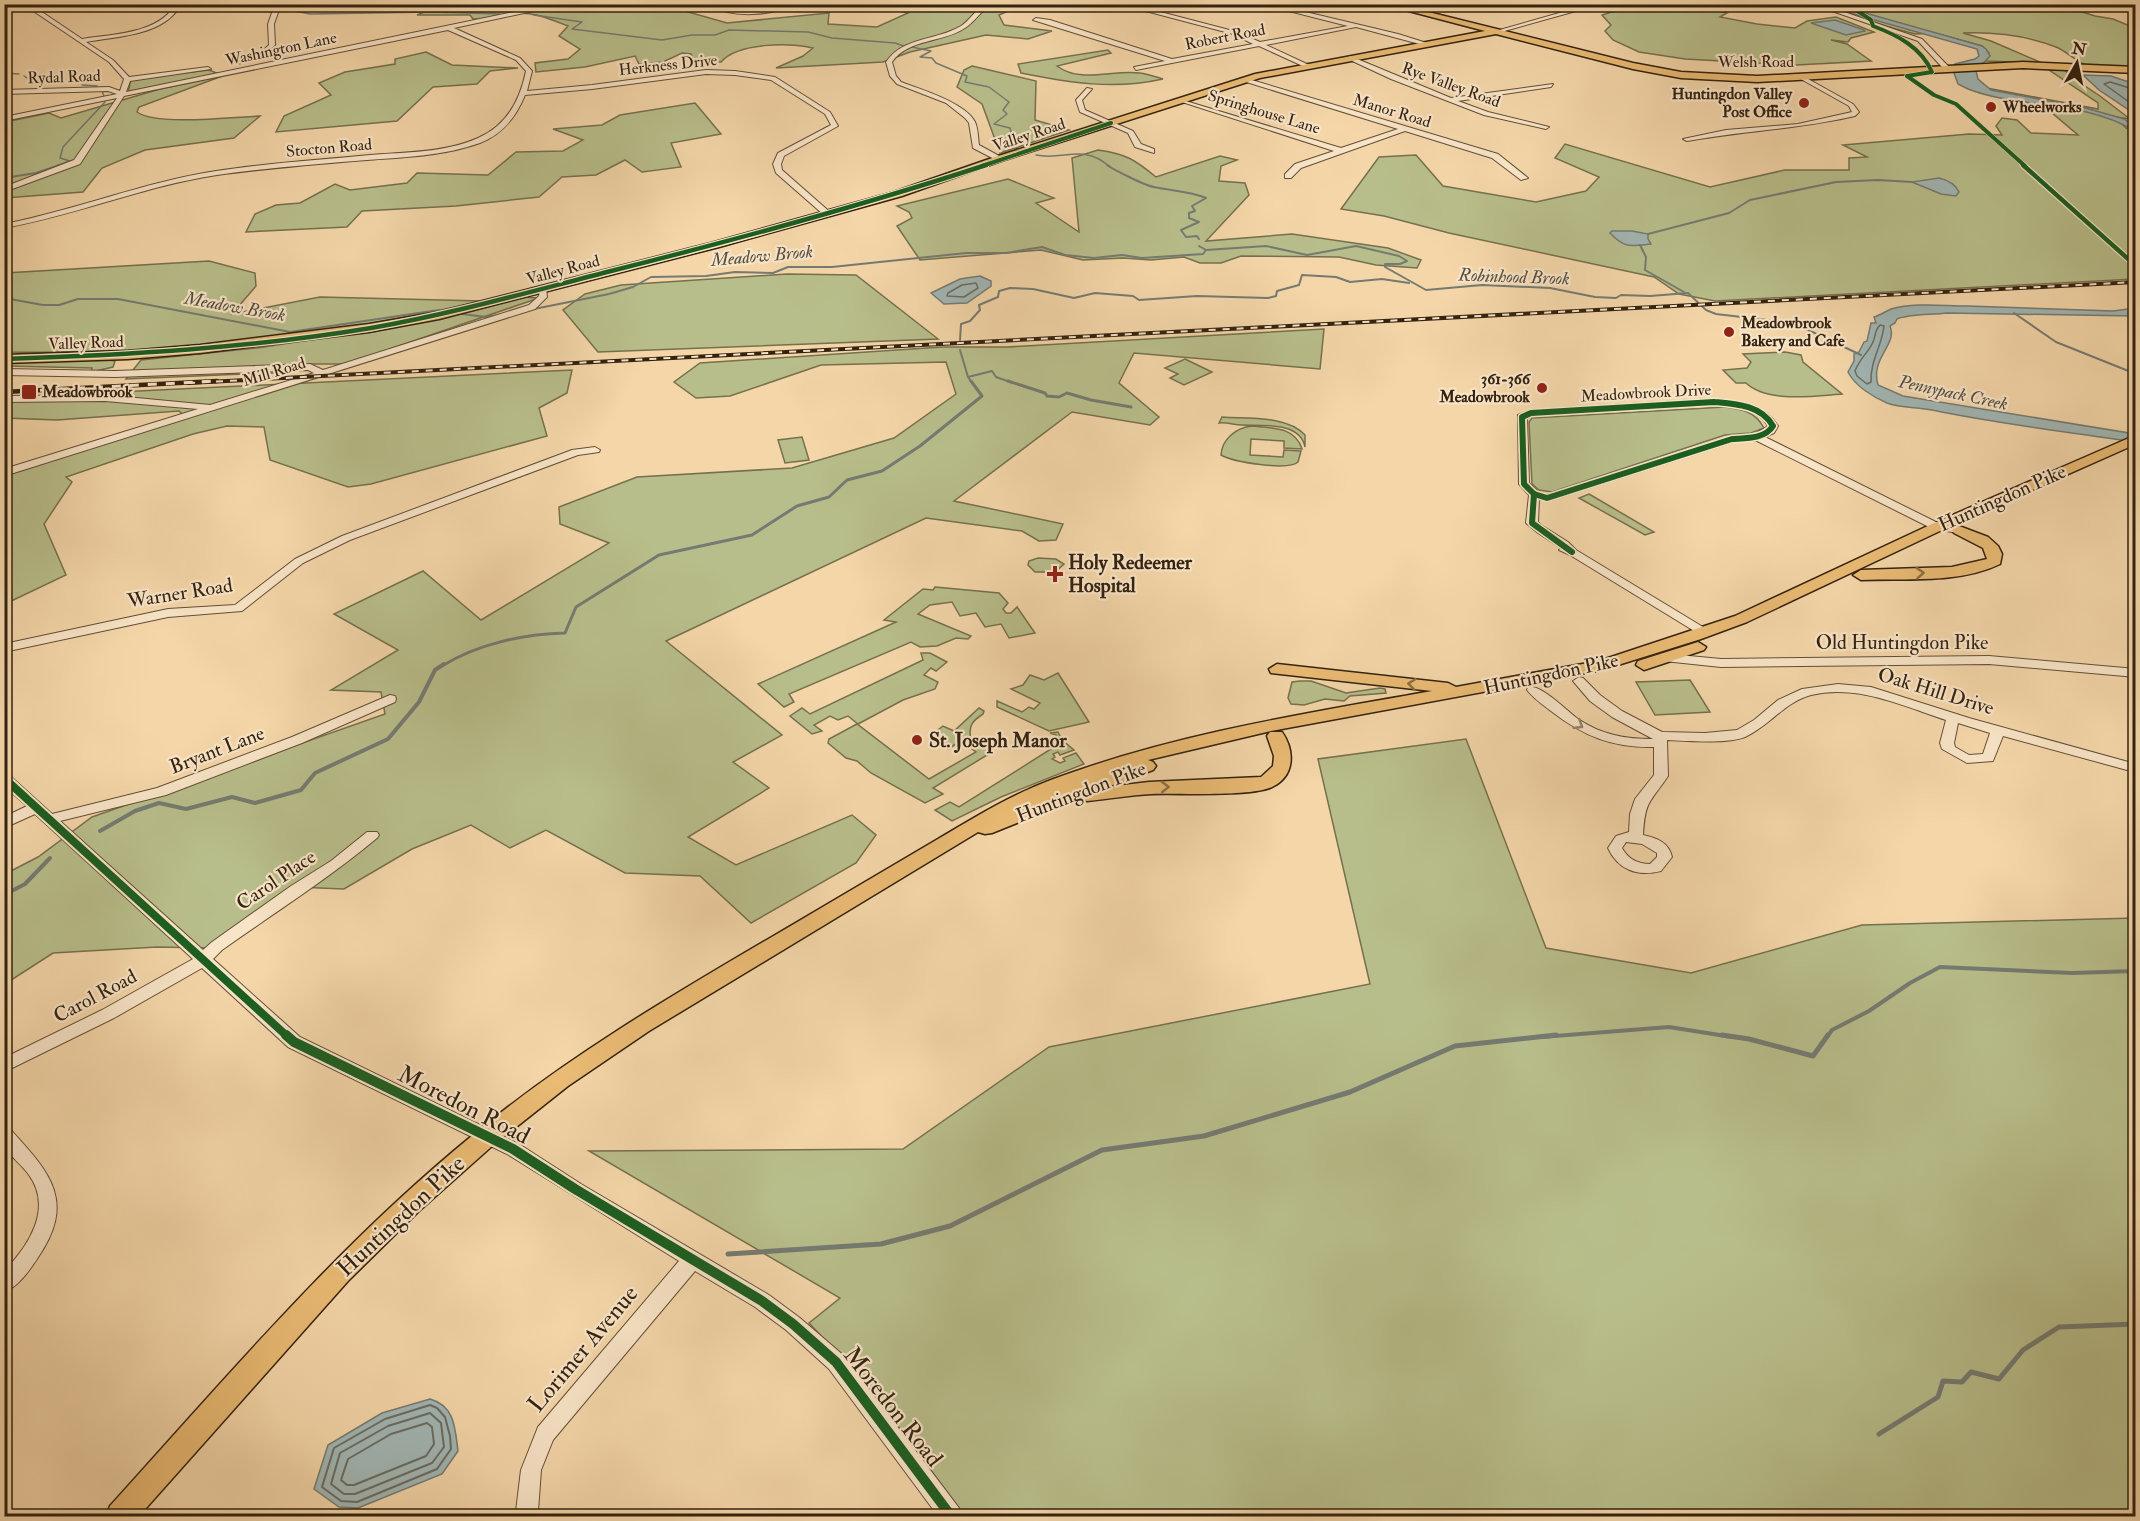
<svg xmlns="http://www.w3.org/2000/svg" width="2140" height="1521" viewBox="0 0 2140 1521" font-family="'IM FELL Double Pica',serif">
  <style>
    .green { fill: #b8be8b; stroke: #76704e; stroke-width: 1.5 }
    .water { fill: #a1b6b4; stroke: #757b72; stroke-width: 1.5 }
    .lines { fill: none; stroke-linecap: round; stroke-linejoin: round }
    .shore-far1 { stroke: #6a6c62; stroke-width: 1.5 }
    .shore { stroke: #6a6c62; stroke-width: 2 }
    .stream-far4 { stroke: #757b72; stroke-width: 1.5 }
    .stream-far3 { stroke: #757b72; stroke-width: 2 }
    .stream-far2 { stroke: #757b72; stroke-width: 3 }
    .stream-far1 { stroke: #757b72; stroke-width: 4 }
    .stream { stroke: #757b72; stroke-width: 5 }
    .minor-casing { stroke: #634f36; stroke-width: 2 }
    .major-casing { stroke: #332210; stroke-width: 3 }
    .minor { fill: #f8e4c7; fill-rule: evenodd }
    .major { fill: #eabb74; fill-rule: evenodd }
    .rail-far1-casing { stroke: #332210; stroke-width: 4 }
    .rail-casing { stroke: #332210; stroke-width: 4.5 }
    .rail-far1 { stroke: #f8e4c7; stroke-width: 2; stroke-dasharray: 7; stroke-linecap: butt }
    .rail { stroke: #f8e4c7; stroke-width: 3; stroke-dasharray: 9; stroke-linecap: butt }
    .cycleway-far4-casing { stroke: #f8e4c7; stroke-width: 5 }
    .cycleway-far3-casing { stroke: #f8e4c7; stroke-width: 7 }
    .cycleway-far2-casing { stroke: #f8e4c7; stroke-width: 9 }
    .cycleway-far1-casing { stroke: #f8e4c7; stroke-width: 12 }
    .cycleway-casing { stroke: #f8e4c7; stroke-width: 14 }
    .cycleway-far4 { stroke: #1b5e20; stroke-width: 4 }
    .cycleway-far3 { stroke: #1b5e20; stroke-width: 4.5 }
    .cycleway-far2 { stroke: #1b5e20; stroke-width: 6 }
    .cycleway-far1 { stroke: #1b5e20; stroke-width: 8 }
    .cycleway { stroke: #1b5e20; stroke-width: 10 }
    .oneway { stroke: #8e6e42 }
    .oneway2 { stroke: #96836c }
    .poi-dot { fill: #8f2418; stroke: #f8e4c7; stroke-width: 2 }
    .labels { text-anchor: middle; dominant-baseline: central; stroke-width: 4.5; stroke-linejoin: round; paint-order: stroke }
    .far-street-label { font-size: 16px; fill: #332210; stroke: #f8e4c7 }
    .far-poi-label { font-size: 16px; font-weight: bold; fill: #332210; stroke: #f8e4c7; text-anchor: start }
    .far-water-label { font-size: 18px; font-style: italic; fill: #544e41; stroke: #f8e4c7 }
    .street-label { font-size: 20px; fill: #332210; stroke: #f8e4c7 }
    .poi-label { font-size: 20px; font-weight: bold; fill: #332210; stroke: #f8e4c7; text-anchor: start }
    .near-street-label { font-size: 24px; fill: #332210; stroke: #f8e4c7 }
  </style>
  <rect width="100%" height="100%" fill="#f4d6a9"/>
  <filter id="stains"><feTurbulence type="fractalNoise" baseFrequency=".00333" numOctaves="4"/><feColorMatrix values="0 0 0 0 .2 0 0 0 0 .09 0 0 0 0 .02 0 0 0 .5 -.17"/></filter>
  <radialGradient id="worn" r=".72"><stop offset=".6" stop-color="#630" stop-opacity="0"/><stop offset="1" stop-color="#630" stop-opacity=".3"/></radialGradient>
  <!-- green -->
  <g class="green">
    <path d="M443,4H660L727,23L829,13L828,24L877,27L908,13L873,5L1024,4L999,15L1004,25L1052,31L1028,39L986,35L910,52L883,62L776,68L803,56L813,48C789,43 738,42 721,62L694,61L691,54L682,53L663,62L639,64L635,56L585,67L536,72L535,63L568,59L580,49L559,36L568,26C552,20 535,12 516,13C502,14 488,20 473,19L470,15H417Z"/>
    <path d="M1693,4L1727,13L1720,17L1757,24L1795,28L1807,21L1836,17L1874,32L1851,38L1848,42L1831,40L1847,44L1871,61L1796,65L1685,59L1639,52L1613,40L1605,31L1611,25L1602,15L1633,5Z"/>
    <path d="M1831,5H2060L2095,16L2113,19L2135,28V69C2119,68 2100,69 2084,64C2074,60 2066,51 2056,47C2028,36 1993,32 1963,33L1991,41L2042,63L1986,61L1989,53L1982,46L1935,33L1915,34L1896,29L1853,16L1837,5Z"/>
    <path d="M1108,50L1111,53L1057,66C1081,84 1113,69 1140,73C1148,74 1156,77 1163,79C1114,90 1070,83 1021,73L1018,64Z"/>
    <path d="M426,52L452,65L518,68L490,71L477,84L433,87L397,121L276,132L284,116L331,95L319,83L345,72L395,64V59Z"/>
    <path d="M972,66L1036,81L1035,120L1069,130L1000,153L982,104L957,87L964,70Z"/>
    <path d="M209,70L219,74L128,93L131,79Z"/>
    <path d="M2049,70H2065L2070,76L2100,96L2130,119L2116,117L2126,128L2135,131V279L1715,301L1679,294L1654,277L1449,233L1384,216L1341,209L1379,157L1416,155L1443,186L1536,202L1586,191L1599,177L1555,158L1565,144L1710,187L1785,170H1849V158L1867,157L1843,145L1969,134L2002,135L1996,126L2002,118L2017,120L2031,133L2078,135L2046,108L1980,93L1987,88L2098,109V103Z"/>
    <path d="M225,75L139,107L137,112C156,126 234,117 260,116L234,138L145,150L102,168L83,192L5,198V122L49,113L61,118L160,89Z"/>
    <path d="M695,103L721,134L671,143L681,167L642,172L625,160L596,175L562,177L539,197L456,206L362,211L347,227L246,232L255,214L276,205L300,203L335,184L350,190L407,183L417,173L488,175L516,152L563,151L583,140L553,129L602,125L620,115Z"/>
    <path d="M1098,150C1126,154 1134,159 1156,177L1220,156L1237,160L1221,166L1219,181L1245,183L1249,195L1206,241L1292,234L1388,248L1421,260L1417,268L1376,265L1339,257L1241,256L1221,263H1200L1184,257L1151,260L1123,258L1083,260L1041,250L920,260L897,226L912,218L909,212L897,206L1008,179L1054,198L1036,203L1079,232L1072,158Z"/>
    <path d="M209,261L255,273L256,286L232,314L320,297L483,301C326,337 166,355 5,352V273Z"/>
    <path d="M787,274L856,275L938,339L598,352L563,310L585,294L621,285Z"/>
    <path d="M519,297L539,298L346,364H306L293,372L126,379L141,360L257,348L375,330Z"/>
    <path d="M1324,329L1320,369L1134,353L1119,383L1159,417L1150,425L1072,412L954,501L1063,524L1056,540L1039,541L1022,531L926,518L666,641L782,735L733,762L769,788L688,837L736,865L852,815L876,835L856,863L751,923L700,876L625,873L546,830L510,848L471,825L412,849L344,889L295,887L207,948L157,947L53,953L5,984V874L38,857L92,817L385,714L381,692L331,690L398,650L334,614L423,571L481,620L609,543L560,524L559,507L637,477L792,468L894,438L956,394L946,362L821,365L730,396L696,398L674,382L700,363L942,347H1007Z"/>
    <path d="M1785,352L1801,355L1803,362L1842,394C1814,396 1767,403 1746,383H1736L1723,370L1747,368L1751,362L1743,354Z"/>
    <path d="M1185,359L1212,372L1184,385L1170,378L1178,374L1165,368Z"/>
    <path d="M109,360L115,361L113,367L91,372L92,368L5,366L4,362Z"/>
    <path d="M572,370L567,393L539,408L547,436L371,484L348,487L270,460L264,427L227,426L193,434L66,477L72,482L44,524L66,575L5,604V476L185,417L179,411L57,420L5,418V402L118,392Z"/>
    <path d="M1725,407C1742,409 1756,412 1764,428L1751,433L1725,435L1552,492L1539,490L1532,484L1529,422L1532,418Z"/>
    <path d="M1222,417C1247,419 1287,415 1305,435V447C1300,421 1262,426 1242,425C1234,425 1228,422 1219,423Z"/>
    <path d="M1251,426C1271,428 1295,426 1302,449L1284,448V441L1251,439L1250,455L1283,457L1284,450L1301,451L1298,462C1288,471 1233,462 1221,455C1222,439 1236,428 1251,426Z"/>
    <path d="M802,437L809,460L785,463L778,440Z"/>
    <path d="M1589,494L1654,532L1645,535L1579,498Z"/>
    <path d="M1038,558L1056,559L1064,564L1055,572H1035L1028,565L1029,561Z"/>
    <path d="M935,587L999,593L1008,603L1003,609L1006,613H1011L1017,607L1035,633L1009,638L1001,624L985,627L976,613L960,616L952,602L930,605L918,614L971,636L968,639L956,638L937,646L920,647L911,642L789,694L794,702L784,707L758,684L896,622L884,620L923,589L933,590Z"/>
    <path d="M921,653H930L947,662L936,671L931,668L924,675L938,682L935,689L903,700L858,724L848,716L838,720L830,716L814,725L822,731L812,734L790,716L802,708L810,714L923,660Z"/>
    <path d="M1058,673L1089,722L1049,731L997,707V701L1022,712L1029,707L1034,709L1040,703L1011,689L1023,685L1030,675L1044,680Z"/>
    <path d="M1690,680L1710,712L1655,715L1636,682Z"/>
    <path d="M1300,681H1311L1346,693L1380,688L1385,689L1386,693L1350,696L1344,701L1325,699L1304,705L1291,704L1288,698L1292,682Z"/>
    <path d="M979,708L984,711L983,714C972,721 968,726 971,740L992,752L933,788L943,794L925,803L871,773L857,761L846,758L828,743L829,739L857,724L929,779L976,752L961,741L948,749L930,736L943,726L954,731Z"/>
    <path d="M1058,732L1062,740L1074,750L1060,755L1058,752L1053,754L1055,757L1052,759L1060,763L1065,761L1063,758L1076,753L1084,764L1001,797L952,821L935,810L950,802L959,807L1051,749L1056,735L1050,733Z"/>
    <path d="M1466,739L1546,948L1691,973L1862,925L2135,918V1516H965L868,1386L809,1323L840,1298L589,1151L903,1149L1049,1047L1370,984L1318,759Z"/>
  </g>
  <!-- water -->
  <g class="water">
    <path d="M1822,5H1837L1982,46L1986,49L1990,56L1976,71L1978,79L1991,90L2082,107L2124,119L2135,127V138L2128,134L2133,130C2083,100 2020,109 1968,89L1958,84L1954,73L1951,71L1955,64L1975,59L1979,56L1977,49Z"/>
    <path d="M1835,20L1864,30L1865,31L1846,35L1811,23Z"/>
    <path d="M2083,75L2111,76L2135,84V88L2132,89L2135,94V102L2133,103L2135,105V114L2099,90Z"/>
    <path d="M1939,178C1948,180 1955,184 1959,192L1956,196L1941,194L1912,182Z"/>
    <path d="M1612,231H1632L1648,234V239L1651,244C1631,246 1625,249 1610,233Z"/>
    <path d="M980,276L991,281V286L967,303L944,304L931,293L960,279Z"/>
    <path d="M1968,306L2113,311L2135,308V316L1947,313C1932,315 1909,314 1897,319L1895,323L1890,326C1898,345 1870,357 1878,385L1903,396L2135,434V442C2068,432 1999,424 1932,410C1918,407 1900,408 1887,403C1873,397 1855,386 1848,372L1854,361V354L1859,352L1864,342L1867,341L1871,323H1876L1874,317C1881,315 1886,311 1891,309C1914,302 1944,306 1968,306Z"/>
    <path d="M430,1399C455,1406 455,1428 458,1451L442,1474L358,1508L339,1507L314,1489L328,1445L382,1413Z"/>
  </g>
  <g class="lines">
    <!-- shore-far1 -->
    <g class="shore-far1">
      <path d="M2136,90L2110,82L2104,84L2136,107"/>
      <path d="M976,283L978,288L964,297L947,296L948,293L962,285Z"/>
      <path d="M1880,325L1884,326C1882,346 1870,361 1871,382L1867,384L1857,376L1855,371C1860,358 1867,354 1872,344C1876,337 1874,331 1880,325Z"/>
    </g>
    <!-- shore -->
    <g class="shore">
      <path d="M430,1405L437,1408L445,1417L450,1436L451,1449L437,1469L357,1502L341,1501L322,1487L334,1448L385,1419Z"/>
      <path d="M430,1413L441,1423L444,1447L432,1463L355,1494H344L331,1484L340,1453L388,1426Z"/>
      <path d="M427,1423L432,1427L434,1444L426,1456L354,1485H347L341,1480L348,1459L391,1434Z"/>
    </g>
    <!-- stream-far4 -->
    <g class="stream-far4">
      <path d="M259,4L310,14L432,12L500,14"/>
      <path d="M534,15L582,22L572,29L662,40L692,35H715L729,30L808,32L832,38L895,43L904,46"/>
      <path d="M912,47L931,51L920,57L932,58L936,63L967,76L965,82L989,87L1009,102L1003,110L1007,114L994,124L1010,128L1011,132L1001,143L1018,149"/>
      <path d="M4,73L19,74"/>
      <path d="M24,76L30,80"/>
      <path d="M82,85L97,86"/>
      <path d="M102,91L104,96"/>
      <path d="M1036,155C1064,161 1082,143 1109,166"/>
      <path d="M56,166L70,161L60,158L63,147L105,102"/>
    </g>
    <!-- stream-far3 -->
    <g class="stream-far3">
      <path d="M1107,165C1114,170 1146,186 1154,187C1172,191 1189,191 1206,198L1192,206L1195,211L1189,213V218L1199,222L1181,230L1186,237L1197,236L1199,239"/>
      <path d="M4,178L36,173L60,165"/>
      <path d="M1648,234L1729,213L1750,200L1836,182L1878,180L1912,182"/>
      <path d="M1640,245L1646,257L1645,270L1684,292"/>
      <path d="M1199,246L1206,250L1266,246L1307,255L1356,246L1399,256L1407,261L1400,264H1385V267L1426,290L1482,285L1550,288L1595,297L1616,298L1621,295L1650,296L1688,293L1706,310L1716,314L1776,321L1804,328L1861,355"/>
      <path d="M4,298L43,305H59L78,299H118L290,332L439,310L447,312"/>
      <path d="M529,310L609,294L633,287L651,277L706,276L735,272L773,273L788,267H832L966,253H1006L1042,247L1065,255L1094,258L1122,255L1142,258L1203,254L1206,250"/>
      <path d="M454,313L486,317L503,314"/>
      <path d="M2014,313L2056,342L2136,374"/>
      <path d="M960,340L961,324L970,321L980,310L979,305L998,297L999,291L1010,288L1033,289L1074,298L1095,293L1133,296L1139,300L1197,296L1268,298L1276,296L1277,291L1299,285L1302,275L1336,277L1350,282L1382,279L1409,283"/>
      <path d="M960,350L968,377L972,383"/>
      <path d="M968,377L992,371L996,377L1013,383"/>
    </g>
    <!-- stream-far2 -->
    <g class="stream-far2">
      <path d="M1008,381L1045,393L1047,396L1059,397L1067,393L1091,400L1131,407"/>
      <path d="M442,666C477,644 524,634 565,633L576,607L659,555L752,535L797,506L829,497L847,480L882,471L920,446L982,396L971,381"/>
    </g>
    <!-- stream-far1 -->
    <g class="stream-far1">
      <path d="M100,831L135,811L159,803L186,809L232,797L255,803L301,790L315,773L388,739L419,702L435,670L444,664"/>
      <path d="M4,895L25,884L50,858"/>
      <path d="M1542,1037L1669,1027L1732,1037"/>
      <path d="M1827,1037L1832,1030L1869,1011L1910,983L1940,967L2072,973L2136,971"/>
    </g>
    <!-- stream -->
    <g class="stream">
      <path d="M1722,1035L1749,1039L1813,1056L1828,1035"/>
      <path d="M728,1254L881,1244L950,1226L1102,1150L1204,1136L1350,1092L1455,1046L1556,1035"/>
      <path d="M1879,1434L1938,1397L1943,1381L1962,1382L1971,1372L1999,1379L2023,1350L2059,1327L2136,1324"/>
    </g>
    <defs>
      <g id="minor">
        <path d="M23,4H30L82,39C111,34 160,34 175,4H181C165,36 117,36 86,42L113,60L129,77L208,67L211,69L130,81L126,92L553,4H566L454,28L520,58L532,71L527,91L592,85L706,70L735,71L775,77L830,112L838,126L784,156L781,164L782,170L831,213L824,215L776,173L773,164L778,153L831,125L825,114L771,80L735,75L706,74L592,89L525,95C516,117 503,134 480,143C444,156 405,157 367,160C317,164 267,168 217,175C144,186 77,215 4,228V224C76,210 144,182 216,171C267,163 319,160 370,155C406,152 444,153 478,138C506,126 520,101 526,71L516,60L448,30L124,96L80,164L4,192V187L74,160L117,98L4,121V117L117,94L108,91L4,94V90L109,87L120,91L124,79L109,62Z"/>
        <path d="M275,4H281L274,24L275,45L261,58L237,64V62L257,56L269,45L268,24Z"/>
        <path d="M715,4L741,11L798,4C771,15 734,20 708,4Z"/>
        <path d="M1119,4H1130L1237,32L1260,42L1348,26L1261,4H1272L1398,34L1430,44L1427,46L1356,27L1266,45L1309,65L1307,68L1259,46L1136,70L1134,67L1165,61L1033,20L1036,18L1050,20L1172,59L1253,44L1233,34Z"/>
        <path d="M1591,4H1601L1501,32L1496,31Z"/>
        <path d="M1812,4H1821L1922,39L1950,68L1947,70L1941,66L1918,41Z"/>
        <path d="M981,7L986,8C979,14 973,23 965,28C943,43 909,38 892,62L896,76L901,82C920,89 966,103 975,122C978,128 978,138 979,145L1001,157L1002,159L998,161L973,148L969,123L965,118L946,103L897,84L890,76L886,62C904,36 936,41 961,26C969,21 974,12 981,7Z"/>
        <path d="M1350,56L1451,98L1553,84L1551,87L1458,101L1488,112L1549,127L1546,129L1484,115L1391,79L1348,59Z"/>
        <path d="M1801,75L1853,104L1859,112L1855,116C1800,129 1743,131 1687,141L1683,139L1726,130L1798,124L1852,112L1849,106L1799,78Z"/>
        <path d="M1245,78L1498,154L1528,178L1521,180L1492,158L1405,131L1301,168L1291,178H1285V174L1295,164L1334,151L1179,101V99L1341,148L1398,129L1243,81Z"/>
        <path d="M1087,88L1092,89L1082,100L1085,110L1133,131L1141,144L1154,149V153L1135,147L1128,133L1080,112L1076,100Z"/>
        <path d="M540,288H546L547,297L535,309L4,476V469L198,409L105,401L4,402V396L105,395L210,405L314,373L308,370L115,377L4,375V369L115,371L310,364L323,370L529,305L539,296Z"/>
        <path d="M1714,399C1739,401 1764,403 1778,426L1774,433L1765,437L1940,524L1959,527L1965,530L1959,533L1933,529L1755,440L1733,442L1551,500L1539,499L1538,522L1541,525L1568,542L1576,550L1708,630L1710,633L1708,636L1704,637L1570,555L1559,550L1561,548L1538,533L1526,523L1529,495L1519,484L1518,415L1531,410ZM1714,405C1733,407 1757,407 1768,426L1755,434L1728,437L1547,495L1538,492L1529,483L1527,418L1533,416Z"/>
        <path d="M595,447L600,450L599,452L578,455L350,540L303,563L242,611L168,617L4,652V644L168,609L235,605L295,559L342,536L572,450Z"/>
        <path d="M1668,654L1721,659L1989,656L2136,669V677L1989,664L1721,667L1664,661L1662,658Z"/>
        <path d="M1579,677L1583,678L1600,695L1622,711L1662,732L1705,733L1737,730L1754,720L1778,700L1802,689L1838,684L1871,687L1969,718L2132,763L2134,766L2127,770L2003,736L1993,761L1967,763L1942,749L1940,743L1946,720C1903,706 1857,684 1811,695C1785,702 1769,726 1745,737C1728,744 1687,741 1667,740L1668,776C1650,803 1645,800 1643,835C1656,838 1669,842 1672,857L1661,871C1638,877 1618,870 1608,848L1616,836L1629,832L1630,814L1635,799L1654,775V747C1613,748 1583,736 1551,711C1543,705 1533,698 1527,690L1528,687C1541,684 1567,711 1578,719C1602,735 1625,739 1653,739L1612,717L1590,701L1573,681ZM1958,723L1990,733L1983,754L1969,755L1955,747L1954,743ZM1626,842L1642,844L1657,853V857L1650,864C1638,864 1628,859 1622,848Z"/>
        <path d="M390,695L395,696L396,699L395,702L302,743L166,795L60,821L203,950L212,942L291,886L331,861L367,832H377L379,835L377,838C328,879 274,913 222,950L213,959L300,1037L519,1144L581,1184L769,1295L800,1318L843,1355L959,1508L961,1516H938L829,1369L786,1330L755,1307L695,1271L553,1440L541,1470L538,1511L539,1516H519L516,1511L521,1470L538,1427L679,1261L507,1154L288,1047L202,968L114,1018L4,1072V1058L102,1010L193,959L35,814L4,828V817L27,806L4,786V774L9,775L52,814L157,788L292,737Z"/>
        <path d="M4,1127L10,1129C50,1173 77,1201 37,1259C29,1271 18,1287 4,1292V1271C29,1246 53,1208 29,1175C24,1167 7,1153 4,1146C3,1141 4,1132 4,1127Z"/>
      </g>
      <g id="major">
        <path d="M1382,4H1396L1633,63L1681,72L1757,76L2023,62L2136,67V73L2023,68L1757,82L1681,78L1633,69L1496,34L1260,78L1001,161L902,196L719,247L439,319L369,332L200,353L128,359L4,363V355L128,351L200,345L369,324L439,312L711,243L894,192L995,157L1255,74L1485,31Z"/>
        <path d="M2136,435V444L1942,530L1747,622L1701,639L1602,670L1271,731L1148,760L1153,762L1156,766L1153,770L1107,787L1149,782L1261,777L1273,766L1274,756L1267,736L1270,732H1282C1295,751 1295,776 1272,787C1249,797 1180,793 1152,794C1130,795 1108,799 1087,801L1079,798L992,833L985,834L978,832L649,1031L568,1086L491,1147L418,1212L348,1281L139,1516H106L110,1506C226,1378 338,1245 473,1135C580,1046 701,979 821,908C860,885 899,862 938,839C975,817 1011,795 1051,780C1174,734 1303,714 1432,691L1271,673L1269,669L1277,664L1448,683L1456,687L1599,661L1735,616L1932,524Z"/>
        <path d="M1959,526L1988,537L1998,546L2002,554L2000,564C1959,584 1905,578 1861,580L1853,575L1861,570L1952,567L1987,559L1983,548L1954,533L1952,530L1954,527Z"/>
        <path d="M1698,642L1706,647L1704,650L1644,670L1636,665L1638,661Z"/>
      </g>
    </defs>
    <!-- minor casing -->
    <use href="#minor" class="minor-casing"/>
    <!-- major casing -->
    <use href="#major" class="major-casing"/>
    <!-- minor -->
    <use href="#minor" class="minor"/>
    <!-- major -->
    <use href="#major" class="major"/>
    <defs>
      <path id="rail-far1" d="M188,383L2136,282"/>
      <path id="rail" d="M4,392L217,381"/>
    </defs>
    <!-- rail-far1 casing -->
    <use href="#rail-far1" class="rail-far1-casing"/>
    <!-- rail casing -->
    <use href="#rail" class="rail-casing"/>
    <!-- rail-far1 -->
    <use href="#rail-far1" class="rail-far1"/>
    <!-- rail -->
    <use href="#rail" class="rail"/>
    <defs>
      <g id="cycleway-far4">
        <path d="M1847,4L1871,20L1873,26C1897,35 1921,47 1932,72L1907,76"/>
        <path d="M1907,76L1934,95L1956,104L2025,166"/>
        <path d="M982,166L1111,123"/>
      </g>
      <g id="cycleway-far3">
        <path d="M2023,165L2136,266"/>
        <path d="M4,359C127,355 250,348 371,328C451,314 529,292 607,272C735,240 861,206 986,165"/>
      </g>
      <g id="cycleway-far2">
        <path d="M1714,402C1736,404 1761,405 1773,426C1765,439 1746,438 1732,439L1547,498L1534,494L1524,484L1522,417L1531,413Z"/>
        <path d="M1534,494L1532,523L1572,552"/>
      </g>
      <path id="cycleway-far1" d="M4,778L288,1037"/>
      <path id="cycleway" d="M286,1035L294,1042L513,1149L575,1189L762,1301L793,1324L836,1362L951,1516"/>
    </defs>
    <!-- cycleway-far4 casing -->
    <use href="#cycleway-far4" class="cycleway-far4-casing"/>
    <!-- cycleway-far3 casing -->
    <use href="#cycleway-far3" class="cycleway-far3-casing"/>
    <!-- cycleway-far2 casing -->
    <use href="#cycleway-far2" class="cycleway-far2-casing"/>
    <!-- cycleway-far1 casing -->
    <use href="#cycleway-far1" class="cycleway-far1-casing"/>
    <!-- cycleway casing -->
    <use href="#cycleway" class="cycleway-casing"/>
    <!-- cycleway-far4 -->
    <use href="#cycleway-far4" class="cycleway-far4"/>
    <!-- cycleway-far3 -->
    <use href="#cycleway-far3" class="cycleway-far3"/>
    <!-- cycleway-far2 -->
    <use href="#cycleway-far2" class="cycleway-far2"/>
    <!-- cycleway-far1 -->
    <use href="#cycleway-far1" class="cycleway-far1"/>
    <!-- cycleway -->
    <use href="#cycleway" class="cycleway"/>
  </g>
  <!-- one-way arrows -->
  <defs><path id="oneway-chevron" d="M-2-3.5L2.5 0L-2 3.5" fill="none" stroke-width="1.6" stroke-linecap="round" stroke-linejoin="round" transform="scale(1.5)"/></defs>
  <g class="oneway">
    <use href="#oneway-chevron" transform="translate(1920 573) rotate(-4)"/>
    <use href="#oneway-chevron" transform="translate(1412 684) rotate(-174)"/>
    <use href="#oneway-chevron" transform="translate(1165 787) rotate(-1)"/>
  </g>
  <use class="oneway2" href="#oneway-chevron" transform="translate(1579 725) rotate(32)"/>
  <!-- markers -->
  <g class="poi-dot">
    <circle cx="1804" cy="103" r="6"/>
    <circle cx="1991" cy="107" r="6"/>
    <circle cx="1729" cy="332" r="6"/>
    <circle cx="1542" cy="388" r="6"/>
    <rect x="21" y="384" width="16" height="16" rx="3"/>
    <path d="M1052 565h6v6h6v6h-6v6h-6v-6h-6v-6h6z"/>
    <circle cx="917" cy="740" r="6"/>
  </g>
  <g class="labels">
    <!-- far-street labels -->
    <g class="far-street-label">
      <text transform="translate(1225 37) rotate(-11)">Robert Road</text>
      <text transform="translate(281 49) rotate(-12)">Washington Lane</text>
      <text x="1756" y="62">Welsh Road</text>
      <text transform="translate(668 65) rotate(-6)">Herkness Drive</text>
      <text transform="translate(64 77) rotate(-2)">Rydal Road</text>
      <text transform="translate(1451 85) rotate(20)">Rye Valley Road</text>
      <text transform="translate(1392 111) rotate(17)">Manor Road</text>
      <text transform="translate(1264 112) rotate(17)">Springhouse Lane</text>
      <text transform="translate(1029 135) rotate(-18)">Valley Road</text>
      <text transform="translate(329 148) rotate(-5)">Stocton Road</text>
      <text transform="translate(563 270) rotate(-15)">Valley Road</text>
      <text transform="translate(86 343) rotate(-2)">Valley Road</text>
      <text transform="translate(274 372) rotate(-17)">Mill Road</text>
      <text transform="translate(1646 393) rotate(-3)">Meadowbrook Drive</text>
    </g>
    <!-- far-poi labels -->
    <g class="far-poi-label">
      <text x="1792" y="94" text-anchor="end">Huntingdon Valley<tspan x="1792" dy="18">Post Office</tspan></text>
      <text x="2003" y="107">Wheelworks</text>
      <text x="1741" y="323">Meadowbrook<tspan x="1741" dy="18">Bakery and Cafe</tspan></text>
      <text x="1530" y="379" text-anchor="end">361-366<tspan x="1530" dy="18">Meadowbrook</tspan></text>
      <text x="42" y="392">Meadowbrook</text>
    </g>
    <!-- far-water labels -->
    <g class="far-water-label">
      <text transform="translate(762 256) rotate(-5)">Meadow Brook</text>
      <text transform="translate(1514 277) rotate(2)">Robinhood Brook</text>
      <text transform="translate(235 307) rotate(10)">Meadow Brook</text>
      <text transform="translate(1953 393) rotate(12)">Pennypack Creek</text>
    </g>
    <!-- street labels -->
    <g class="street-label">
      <text transform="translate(2002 498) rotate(-24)">Huntingdon Pike</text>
      <text transform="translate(180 593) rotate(-9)">Warner Road</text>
      <text x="1902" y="642">Old Huntingdon Pike</text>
      <text transform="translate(1551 674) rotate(-12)">Huntingdon Pike</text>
      <text transform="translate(1936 691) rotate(17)">Oak Hill Drive</text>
      <text transform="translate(217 750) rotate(-21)">Bryant Lane</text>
      <text transform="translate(1081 792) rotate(-21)">Huntingdon Pike</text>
      <text transform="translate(276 880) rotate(-34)">Carol Place</text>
      <text transform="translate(95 996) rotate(-28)">Carol Road</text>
    </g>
    <!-- poi labels -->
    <g class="poi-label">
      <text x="1068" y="562">Holy Redeemer<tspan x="1068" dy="23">Hospital</tspan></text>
      <text x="929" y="740">St. Joseph Manor</text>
    </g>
    <!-- near-street labels -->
    <g class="near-street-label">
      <text transform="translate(464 1105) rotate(27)">Moredon Road</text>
      <text transform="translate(401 1216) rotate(-43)">Huntingdon Pike</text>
      <text transform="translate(583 1349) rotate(-50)">Lorimer Avenue</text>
      <text transform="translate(893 1407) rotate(52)">Moredon Road</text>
    </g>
  </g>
  <!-- margin -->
  <rect width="2140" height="1521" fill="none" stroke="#f4d6a9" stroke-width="24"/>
  <rect x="6" y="6" width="2128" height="1509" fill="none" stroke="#332210" stroke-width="3"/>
  <rect x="12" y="12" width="2116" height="1497" fill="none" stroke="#332210" stroke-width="1.5"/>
  <!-- north arrow -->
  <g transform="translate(2077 63) rotate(9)" stroke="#f8e4c7" stroke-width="4.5" paint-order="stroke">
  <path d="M0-4.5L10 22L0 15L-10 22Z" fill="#332210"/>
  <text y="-9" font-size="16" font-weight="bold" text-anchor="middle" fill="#332210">N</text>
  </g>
  <rect width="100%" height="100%" filter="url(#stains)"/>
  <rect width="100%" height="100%" fill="url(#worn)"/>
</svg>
